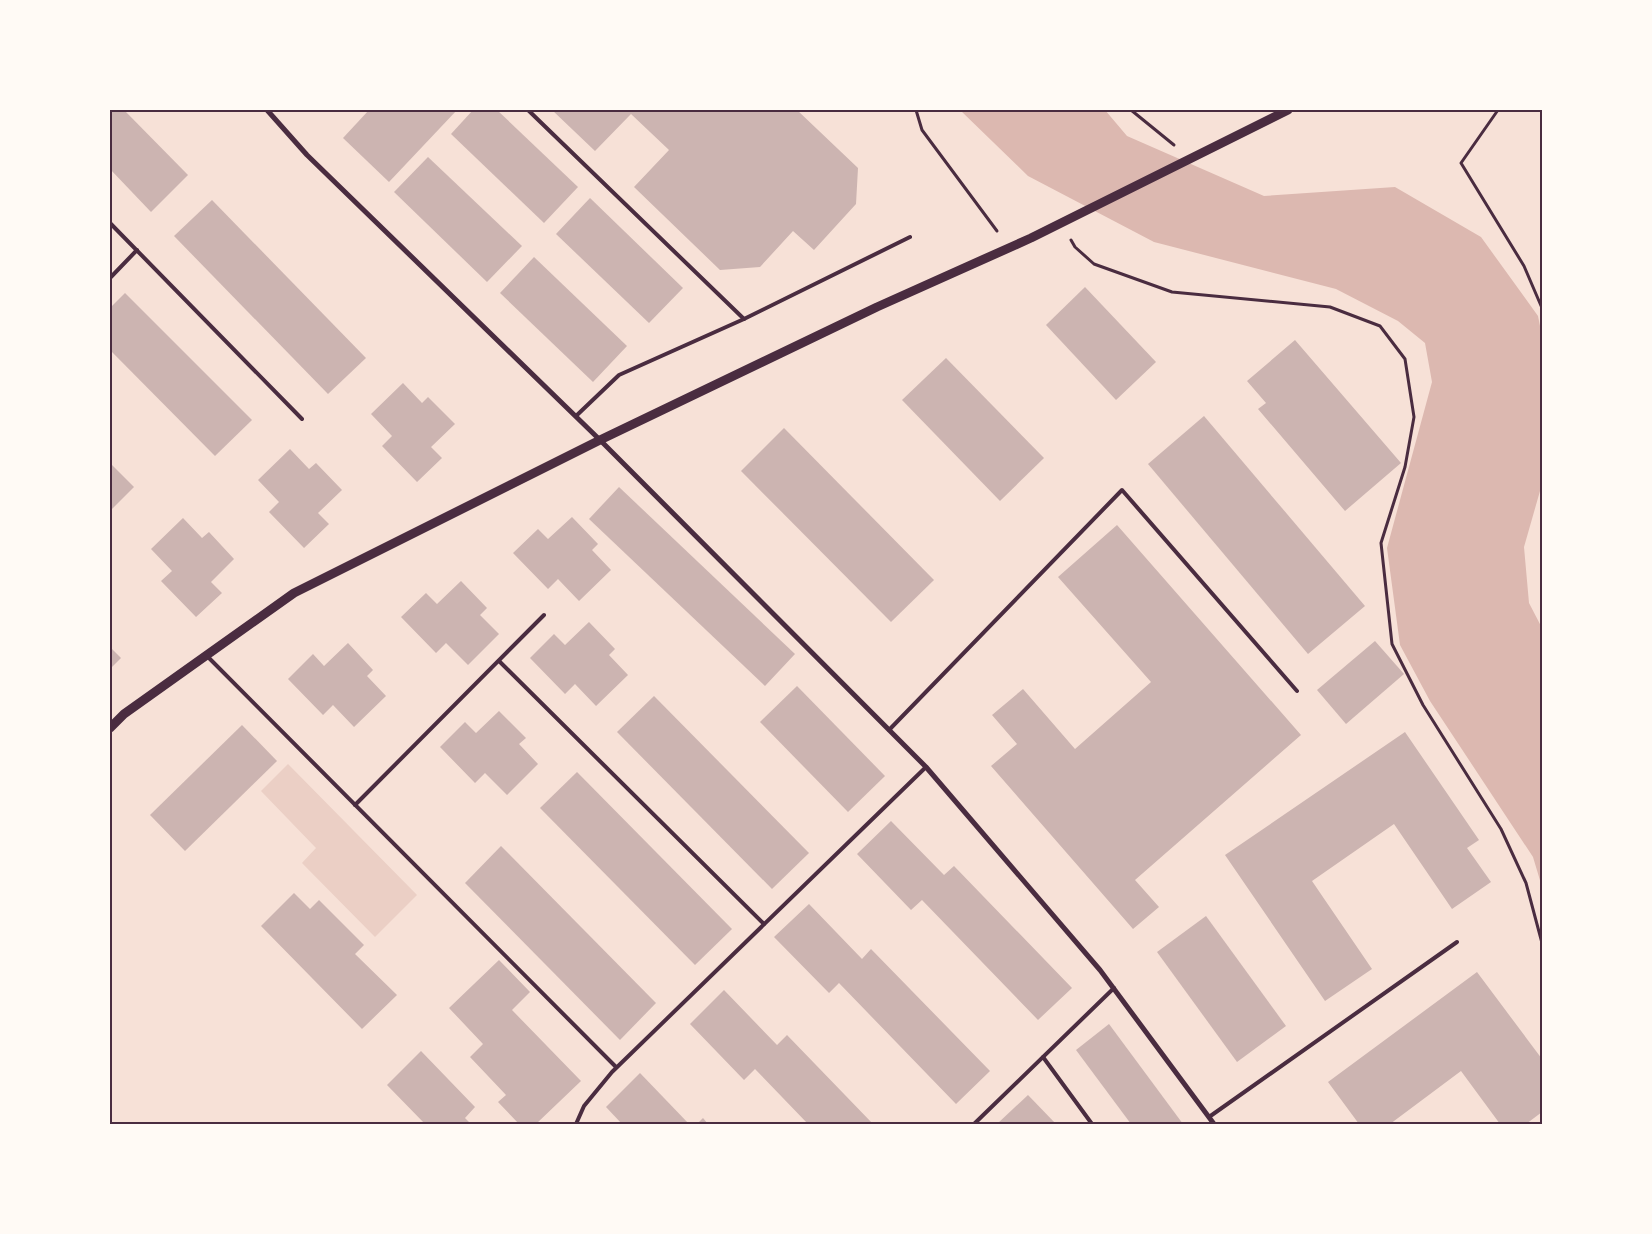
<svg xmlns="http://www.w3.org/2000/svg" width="1652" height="1234" viewBox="0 0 1652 1234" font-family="'Open Sans',sans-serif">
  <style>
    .green { fill: #ebcfc5 }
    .water { fill: #dcb8b0 }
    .building { fill: #ccb4b1 }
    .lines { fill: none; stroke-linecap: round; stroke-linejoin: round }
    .path { stroke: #4a2c40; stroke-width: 3 }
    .service { stroke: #4a2c40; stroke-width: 4 }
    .minor { stroke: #4a2c40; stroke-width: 5 }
    .tertiary { stroke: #4a2c40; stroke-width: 9 }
    .neatline { fill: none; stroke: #4a2c40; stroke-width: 2 }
  </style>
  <rect width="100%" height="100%" fill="#f7e1d7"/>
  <!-- green -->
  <path class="green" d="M288,764L417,895L375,937L302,863L316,848L261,791Z"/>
  <!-- water -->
  <path class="water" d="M960,110H1105L1127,136L1264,196L1395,187L1481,237L1538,316L1542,336V484L1524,547L1529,603L1542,628V887L1533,857L1430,701L1400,645L1387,548L1432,382L1425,343L1398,321L1336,289L1154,242L1028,176Z"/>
  <!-- building -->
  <g class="building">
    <path d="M110,110H124L188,175L151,212L110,169Z"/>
    <path d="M369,110H457L389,182L343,138Z"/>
    <path d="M473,110H497L578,187L544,223L451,134Z"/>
    <path d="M552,110H797L858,168L856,204L814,250L793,231L760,267L720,270L634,187L669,150L631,114L595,151Z"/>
    <path d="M428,157L522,246L487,282L394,192Z"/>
    <path d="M590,198L683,288L649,323L556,234Z"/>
    <path d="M212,200L366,358L328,394L174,236Z"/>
    <path d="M534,257L627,346L593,382L500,293Z"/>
    <path d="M1085,287L1156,362L1116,400L1046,325Z"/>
    <path d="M125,293L252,420L215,456L110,350V308Z"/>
    <path d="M1295,340L1401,463L1345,511L1258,409L1266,403L1247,381Z"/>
    <path d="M946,358L1044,458L1000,501L902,400Z"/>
    <path d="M403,383L422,403L428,397L455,424L431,447L442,458L417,482L382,446L392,436L371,414Z"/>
    <path d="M1204,416L1365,606L1308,654L1148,464Z"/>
    <path d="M784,428L934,580L891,622L741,471Z"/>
    <path d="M290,449L309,469L316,463L342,490L318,513L329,524L304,548L269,512L279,502L258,480Z"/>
    <path d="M110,463L134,487L110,511Z"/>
    <path d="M619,487L795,654L765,686L589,519Z"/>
    <path d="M572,517L598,544L592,550L611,570L579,601L558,579L548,589L513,553L538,529L548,539Z"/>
    <path d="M183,518L202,538L209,532L234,559L211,582L222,593L196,617L161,581L172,571L151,549Z"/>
    <path d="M1117,525L1301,735L1135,880L1159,907L1133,929L991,766L1017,744L992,715L1023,689L1075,749L1151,682L1058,577Z"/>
    <path d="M461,581L487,608L480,615L499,634L468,665L446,643L436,653L401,617L426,593L437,604Z"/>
    <path d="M589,622L615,649L609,655L628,675L596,706L575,684L565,694L530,658L554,634L565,645Z"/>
    <path d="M1375,641L1404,674L1346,724L1317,690Z"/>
    <path d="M348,643L373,670L367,676L386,696L354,727L333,705L323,715L288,679L313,654L324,666Z"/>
    <path d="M110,647L121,658L110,669Z"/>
    <path d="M797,686L885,776L848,812L760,722Z"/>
    <path d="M654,696L809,853L772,889L617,732Z"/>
    <path d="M499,711L526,738L519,744L538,764L507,795L485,773L475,783L440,747L465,722L476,733Z"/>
    <path d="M242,725L277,761L185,851L150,815Z"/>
    <path d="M1405,732L1479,840L1467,848L1491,882L1452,909L1394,824L1312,881L1372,969L1325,1001L1225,855Z"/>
    <path d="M577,772L732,929L695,965L540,808Z"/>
    <path d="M891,821L944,875L954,866L1072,988L1038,1020L922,900L911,910L857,854Z"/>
    <path d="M501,846L656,1003L620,1040L465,883Z"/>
    <path d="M294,893L310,909L319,900L364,945L355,954L397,995L362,1029L261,926Z"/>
    <path d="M809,904L862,959L871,949L990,1071L956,1104L839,983L829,993L774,937Z"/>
    <path d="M1206,916L1286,1026L1237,1062L1157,952Z"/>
    <path d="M499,960L530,992L512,1010L581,1081L536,1124H519L498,1102L506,1095L470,1057L483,1044L449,1008Z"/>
    <path d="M1477,972L1542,1059V1112L1526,1124H1500L1461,1071L1390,1124H1359L1328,1082Z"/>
    <path d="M724,990L777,1045L787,1035L873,1124H808L755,1069L744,1080L690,1024Z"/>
    <path d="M1109,1024L1183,1124H1131L1076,1050Z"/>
    <path d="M421,1051L475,1107L465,1118L471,1124H425L387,1085Z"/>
    <path d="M640,1073L689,1124H622L606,1107Z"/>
    <path d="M1028,1095L1056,1124H997Z"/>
    <path d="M703,1118L708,1124H697Z"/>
  </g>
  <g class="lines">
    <!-- path -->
    <g class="path">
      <path d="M916,110L922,130L997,231"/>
      <path d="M1131,110L1174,145"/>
      <path d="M1498,110L1461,163L1524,266L1542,308"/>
      <path d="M1071,240L1075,247L1094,264L1172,292L1330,307L1380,326L1405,359L1414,417L1405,467L1381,543L1392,644L1423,705L1501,829L1526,883L1542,943"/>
    </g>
    <!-- service -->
    <g class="service">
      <path d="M528,110L744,319"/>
      <path d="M110,223L302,419"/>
      <path d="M110,278L137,250"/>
      <path d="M576,416L619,375L744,319L910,237"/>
      <path d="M207,656L616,1067"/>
      <path d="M499,661L764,924"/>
      <path d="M889,730L1122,490L1297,691"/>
      <path d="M355,805L544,615"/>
      <path d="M1043,1057L1092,1124"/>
      <path d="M1209,1117L1457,942"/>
      <path d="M576,1124L584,1106L612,1072L926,767"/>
      <path d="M974,1124L1114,988"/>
    </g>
    <!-- minor -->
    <path class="minor" d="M267,110L307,155L600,440L926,767L1100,970L1214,1124"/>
    <!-- tertiary -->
    <path class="tertiary" d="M110,728L124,714L294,593L600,440L877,307L1031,238L1288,110"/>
  </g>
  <!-- border -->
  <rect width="1652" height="1234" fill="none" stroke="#fffaf5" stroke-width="222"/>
  <rect x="111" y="111" width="1430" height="1012" class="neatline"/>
</svg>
